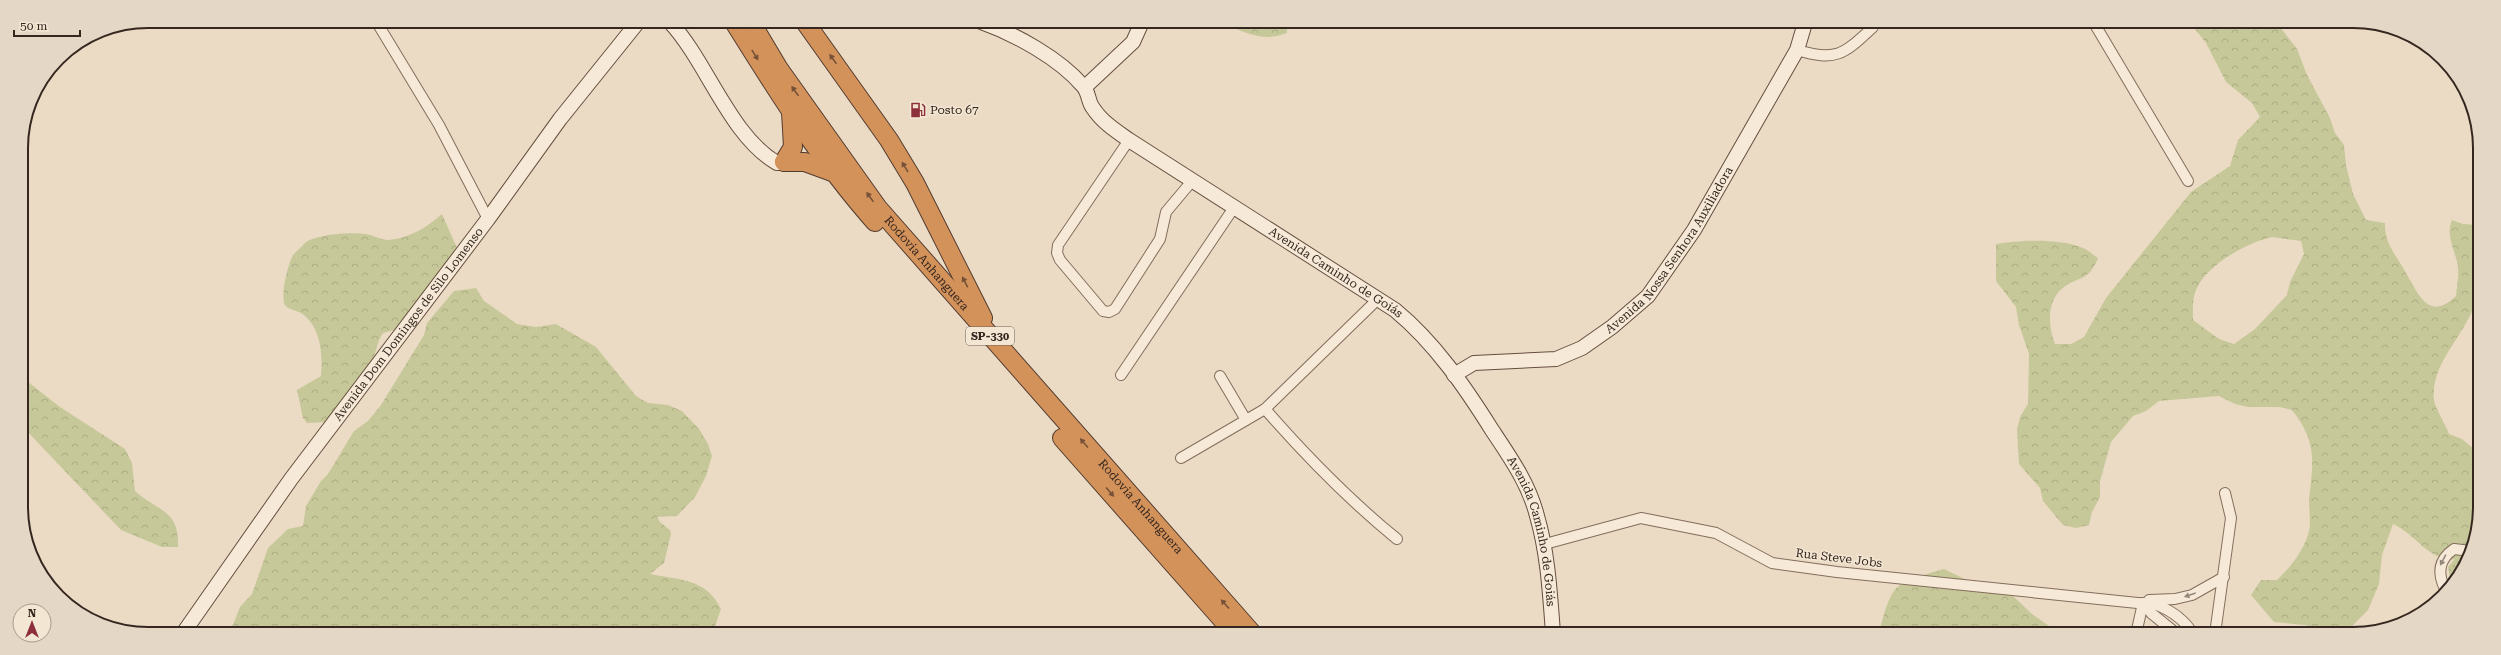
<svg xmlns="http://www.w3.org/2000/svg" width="2501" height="655" viewBox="0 0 2501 655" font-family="'Roboto Serif',serif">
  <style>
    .forest { fill: url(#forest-crowns); fill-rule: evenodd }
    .park { fill: url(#park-dots) }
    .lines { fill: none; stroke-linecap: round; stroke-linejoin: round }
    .street-casing { stroke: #846d5c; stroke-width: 12 }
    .secondary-casing { stroke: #664e3f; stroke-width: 16 }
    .highway-casing { stroke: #523c30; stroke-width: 20 }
    .street { stroke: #f6e9d7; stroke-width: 10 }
    .secondary { stroke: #f6e9d7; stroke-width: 14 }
    .highway { stroke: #d4925b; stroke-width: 18 }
    .oneway { fill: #755237 }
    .oneway2 { fill: #96887b }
    .labels { text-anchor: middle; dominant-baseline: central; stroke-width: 3; stroke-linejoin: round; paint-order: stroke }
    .shield { fill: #f3e6d3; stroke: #6e6055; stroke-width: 1 }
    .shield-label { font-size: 11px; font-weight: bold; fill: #35271f }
    .poi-label { font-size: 12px; fill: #35271f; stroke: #f3e6d3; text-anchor: start }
    .street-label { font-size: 12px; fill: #35271f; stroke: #f3e6d3 }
    .rim { fill: none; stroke: #35271f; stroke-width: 2 }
  </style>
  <defs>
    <pattern id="forest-crowns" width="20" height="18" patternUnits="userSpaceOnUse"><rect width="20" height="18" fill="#c7c899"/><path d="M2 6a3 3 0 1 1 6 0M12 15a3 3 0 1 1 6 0" fill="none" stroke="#acac83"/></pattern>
    <pattern id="park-dots" width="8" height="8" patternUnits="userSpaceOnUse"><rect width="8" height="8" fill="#c7c899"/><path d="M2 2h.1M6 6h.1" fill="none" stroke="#acac83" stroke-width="1.8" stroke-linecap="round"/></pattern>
  </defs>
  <rect width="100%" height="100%" fill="#ebdbc4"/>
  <!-- forest -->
  <g class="forest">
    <path d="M1221,22H1287V33C1260,43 1245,32 1221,22Z"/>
    <path d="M2179,23H2277L2297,49L2307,75L2330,118L2335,133L2344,145L2346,165L2353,194L2366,220L2385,223C2384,244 2397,256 2406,273C2419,295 2429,322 2456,296C2457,286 2459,276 2458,267C2456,252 2445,236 2452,220L2463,224L2478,225C2478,246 2481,275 2477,295C2470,333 2430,360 2434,400C2435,408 2446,425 2449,434L2462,439L2475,450V497L2478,505V532L2468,556C2432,570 2420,536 2393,524L2382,555L2379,584L2368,610L2347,631L2331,633L2305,625L2274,622L2251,595L2261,580H2277C2290,568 2305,549 2309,531C2311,522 2309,510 2309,500C2313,462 2318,443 2292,410L2279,407H2248L2235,404L2219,396L2159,401L2146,411L2133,416L2111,442L2100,481V497L2092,512L2089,525L2076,528L2063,525L2043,501L2040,488L2019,464L2017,430L2020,417L2028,404L2029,354L2019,325L2016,307L1996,281V244C2019,240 2061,238 2083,248C2088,250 2093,255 2098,258C2088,282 2081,275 2064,287C2046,300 2048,327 2055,344H2071L2084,337L2106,298L2191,192L2230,166L2238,140L2260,117L2252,103L2226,82L2206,43L2195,29ZM2272,237L2301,241L2304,254L2290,282L2287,295L2255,329L2234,344L2219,339L2193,320C2193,310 2192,299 2196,290C2206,265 2248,242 2272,237Z"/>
    <path d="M442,214L457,248L428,294L398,329L383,333L379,340L368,377L329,422L307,423L303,418L297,390L321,376C323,355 321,326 301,313C296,310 289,310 285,305C280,296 288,264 293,255C296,251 301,248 304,244C314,234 351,232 365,234C373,235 381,240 389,240C410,238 427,227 442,214Z"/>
    <path d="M476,288L484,301L517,324L536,327L556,324L596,347L636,396L648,403L668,405L682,411L699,429L708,444L712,456L706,476L695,497L677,516L657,517L660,522L670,530L671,534L664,563L650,574C679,580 706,578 721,609L713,632H224L233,625L240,607L252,594L268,548L288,529L303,526L306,506L321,481L328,474L354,431L368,421L381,405L424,335L427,323L454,291Z"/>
    <path d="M23,378L60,407L125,449L132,463L135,491C160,513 179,509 178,547H162L121,530L23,427Z"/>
    <path d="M1944,569L1977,585L2013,596L2032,614L2059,633H1879C1893,581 1893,584 1944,569Z"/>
  </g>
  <!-- park -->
  <path class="park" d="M2464,555H2469L2463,571L2453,583L2450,579L2448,567L2455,559Z"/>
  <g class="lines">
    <defs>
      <g id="street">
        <path d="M376,21L439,125L488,219"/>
        <path d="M2094,23L2188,181"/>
        <path d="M1797,50C1837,62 1844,54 1873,27V23"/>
        <path d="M1129,140L1058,245L1057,253L1060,260L1103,311L1109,312L1115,309L1160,239L1166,212L1192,181"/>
        <path d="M1121,375L1235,206"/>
        <path d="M1220,376L1246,420"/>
        <path d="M1265,409C1306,456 1349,500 1397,539"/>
        <path d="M1181,458L1265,409L1378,299"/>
        <path d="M1545,544L1641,518L1716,533L1772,563L1837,572L2157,605C2172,611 2184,619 2193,634"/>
        <path d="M2446,591C2437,574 2438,560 2454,549L2471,551"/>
        <path d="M2149,600L2175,599L2192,595L2224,577"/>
        <path d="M2143,603L2151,613L2177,634"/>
        <path d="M2136,634L2143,603"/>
        <path d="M2215,634L2231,518L2225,493"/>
      </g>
      <g id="secondary">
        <path d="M670,22C707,62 730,136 777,163L784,162"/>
        <path id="s1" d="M981,22C1015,34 1059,58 1083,86C1089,92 1088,102 1093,108C1102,122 1116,131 1129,140L1395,310C1435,343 1465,387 1492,430C1510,457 1529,484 1537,516C1548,554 1550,594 1553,633"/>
        <path d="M1085,87L1133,42L1142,22"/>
        <path id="s2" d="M1454,375L1474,363L1556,359L1582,348L1612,327L1648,296L1694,230L1797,50L1805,23"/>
        <path id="s3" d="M184,632L291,479L488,219L560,119L638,22"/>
      </g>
      <g id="highway">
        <path d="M734,22C777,91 821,161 875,222"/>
        <path id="s4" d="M751,22L779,69L878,208L1252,633"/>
        <path d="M805,22L889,140L915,183L983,318"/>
        <path d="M784,162L793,147L791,112"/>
        <path d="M784,162H805L835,173"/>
        <path d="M1062,438L1234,633"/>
      </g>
    </defs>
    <!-- street casing -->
    <use href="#street" class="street-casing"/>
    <!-- secondary casing -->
    <use href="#secondary" class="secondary-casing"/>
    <!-- highway casing -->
    <use href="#highway" class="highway-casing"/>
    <!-- street -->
    <use href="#street" class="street"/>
    <!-- secondary -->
    <use href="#secondary" class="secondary"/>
    <!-- highway -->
    <use href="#highway" class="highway"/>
  </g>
  <!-- one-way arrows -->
  <defs><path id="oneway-solid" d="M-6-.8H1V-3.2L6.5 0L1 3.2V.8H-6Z"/></defs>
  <g class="oneway">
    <use href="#oneway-solid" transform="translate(755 55) rotate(58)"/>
    <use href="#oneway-solid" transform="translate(833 59) rotate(-125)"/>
    <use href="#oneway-solid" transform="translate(795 91) rotate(-125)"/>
    <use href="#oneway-solid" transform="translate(905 167) rotate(-121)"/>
    <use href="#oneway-solid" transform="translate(870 197) rotate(-125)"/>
    <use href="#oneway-solid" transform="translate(965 282) rotate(-117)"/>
    <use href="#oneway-solid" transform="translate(1084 443) rotate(-131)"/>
    <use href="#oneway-solid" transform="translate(1110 492) rotate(49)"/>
    <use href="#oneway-solid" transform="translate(1225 604) rotate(-132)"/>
  </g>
  <g class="oneway2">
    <use href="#oneway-solid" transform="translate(2443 560) rotate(118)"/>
    <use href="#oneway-solid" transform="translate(2190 595) rotate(161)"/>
  </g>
  <!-- icons -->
  <defs>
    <symbol id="fuel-bare" viewBox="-9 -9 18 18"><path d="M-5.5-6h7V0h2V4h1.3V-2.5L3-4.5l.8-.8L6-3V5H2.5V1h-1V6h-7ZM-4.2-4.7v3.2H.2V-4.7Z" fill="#8e303b" stroke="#f3e6d3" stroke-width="2.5" paint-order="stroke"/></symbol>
  </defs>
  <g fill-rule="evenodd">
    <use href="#fuel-bare" x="907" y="99" width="22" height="22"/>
  </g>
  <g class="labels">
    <!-- shield labels -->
    <rect class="shield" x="966" y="327" width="48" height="18" rx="3"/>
    <g class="shield-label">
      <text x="990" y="336">SP-330</text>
    </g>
    <!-- poi labels -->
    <g class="poi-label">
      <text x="930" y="110">Posto 67</text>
    </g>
    <!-- street labels -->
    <g class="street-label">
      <text stroke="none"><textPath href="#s2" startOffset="267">Avenida Nossa Senhora Auxiliadora</textPath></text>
      <text stroke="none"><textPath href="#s4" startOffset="299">Rodovia Anhanguera</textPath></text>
      <text stroke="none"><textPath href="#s1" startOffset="440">Avenida Caminho de Goiás</textPath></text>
      <text stroke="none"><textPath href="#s3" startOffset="381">Avenida Dom Domingos de Silo Lomenso</textPath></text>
      <text stroke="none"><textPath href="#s4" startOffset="623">Rodovia Anhanguera</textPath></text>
      <text stroke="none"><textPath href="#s1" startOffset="776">Avenida Caminho de Goiás</textPath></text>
      <text transform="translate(1839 558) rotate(7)">Rua Steve Jobs</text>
    </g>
  </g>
  <!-- crop -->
  <path d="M0 0H2501V655H0ZM148 28H2353A120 120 0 0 1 2473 148V507A120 120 0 0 1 2353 627H148A120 120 0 0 1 28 507V148A120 120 0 0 1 148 28Z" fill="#e4d7c5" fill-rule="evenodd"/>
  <path class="rim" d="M148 28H2353A120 120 0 0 1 2473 148V507A120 120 0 0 1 2353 627H148A120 120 0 0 1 28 507V148A120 120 0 0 1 148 28Z"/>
  <!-- north arrow -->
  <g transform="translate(32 623)"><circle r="19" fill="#f3e6d3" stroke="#a79a8b"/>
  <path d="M0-3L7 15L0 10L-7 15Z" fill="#8e303b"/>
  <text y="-6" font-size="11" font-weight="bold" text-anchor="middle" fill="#35271f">N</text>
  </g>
  <!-- scale -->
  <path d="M14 30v6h66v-6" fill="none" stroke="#35271f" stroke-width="2"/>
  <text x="20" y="30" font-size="12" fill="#35271f" stroke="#f3e6d3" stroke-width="3" paint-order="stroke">50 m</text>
</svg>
